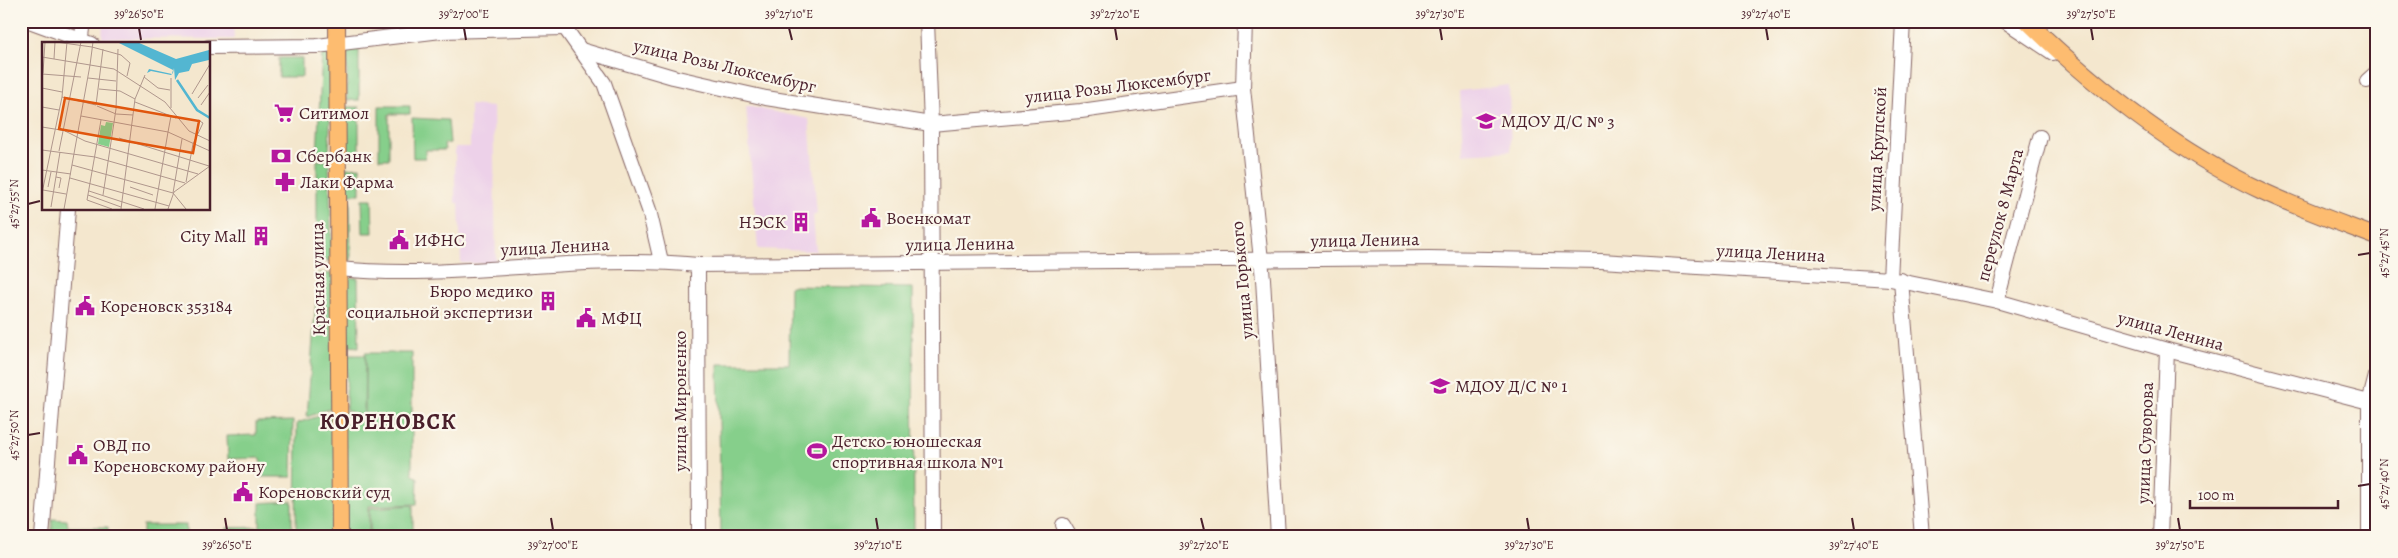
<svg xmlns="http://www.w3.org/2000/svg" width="2398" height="558" viewBox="0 0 2398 558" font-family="Alegreya,serif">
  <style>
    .built { fill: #edd1e9 }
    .green { fill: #86cf8b; stroke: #68775b }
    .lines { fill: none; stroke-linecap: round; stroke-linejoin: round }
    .minor-casing { stroke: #866564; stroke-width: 16 }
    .major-casing { stroke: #866564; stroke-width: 18 }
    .minor { stroke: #fff; stroke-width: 14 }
    .major { stroke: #fdbc6f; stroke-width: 16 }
    .ticks { fill: none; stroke: #4a1f2b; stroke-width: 2 }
    .labels { text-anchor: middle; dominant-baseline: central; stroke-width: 4.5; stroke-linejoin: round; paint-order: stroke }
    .street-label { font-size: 18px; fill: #4a1f2b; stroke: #fbf7ec }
    .poi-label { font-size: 18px; fill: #4a1f2b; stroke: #fbf7ec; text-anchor: start }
    .district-label { font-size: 22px; font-weight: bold; letter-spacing: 1px; fill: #4a1f2b; stroke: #fbf7ec }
    .inset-river { fill: none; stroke: #53b6d1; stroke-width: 2.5 }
    .inset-road { fill: none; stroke: #b0978d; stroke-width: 1 }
    .view { fill: #e0560e; fill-opacity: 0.15; stroke: #e0560e; stroke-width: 2.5 }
    .inset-edge { fill: none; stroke: #4a1f2b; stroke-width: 2.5 }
    .neatline { fill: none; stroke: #4a1f2b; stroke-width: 2 }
    .ticks-label { font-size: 12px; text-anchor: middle; fill: #4a1f2b }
  </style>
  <rect width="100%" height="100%" fill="#fbf7ec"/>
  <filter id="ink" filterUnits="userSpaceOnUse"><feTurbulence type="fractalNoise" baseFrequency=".02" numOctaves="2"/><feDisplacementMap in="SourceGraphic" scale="10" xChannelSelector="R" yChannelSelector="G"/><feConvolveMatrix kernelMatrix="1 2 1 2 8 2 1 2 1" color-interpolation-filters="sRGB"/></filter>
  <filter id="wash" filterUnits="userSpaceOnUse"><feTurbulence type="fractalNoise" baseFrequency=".0096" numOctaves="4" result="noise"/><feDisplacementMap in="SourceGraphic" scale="20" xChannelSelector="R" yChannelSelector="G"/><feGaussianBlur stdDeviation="1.12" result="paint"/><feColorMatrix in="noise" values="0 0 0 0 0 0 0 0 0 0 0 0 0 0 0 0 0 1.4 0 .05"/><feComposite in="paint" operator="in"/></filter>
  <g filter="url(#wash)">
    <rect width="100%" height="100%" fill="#f4e7ce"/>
    <!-- built -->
    <g class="built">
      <path d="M103,21H234V39L102,38Z"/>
      <path d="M1509,85L1511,151L1463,154L1460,91Z"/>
      <path d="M470,105L493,107L496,264L461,263L459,203H455V147H470Z"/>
      <path d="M746,106L809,119L817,214L813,216L816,251L758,249Z"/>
    </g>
    <!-- green -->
    <g class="green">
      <rect x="347" y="47" width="12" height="53"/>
      <path d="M322,50H332L329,158L317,157Z"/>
      <rect x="279" y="58" width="23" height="19"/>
      <path d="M379,106H410V114H389V159H379Z"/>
      <rect x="346" y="107" width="13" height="51"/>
      <path d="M412,118L448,120L450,143L444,144L445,150H426L425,158H413Z"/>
      <path d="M317,160L329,161L332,261L317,260Z"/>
      <path d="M360,167V194H346V168Z"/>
      <path d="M362,199H372L373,233H363Z"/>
      <path d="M343,200H350L351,260L344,261Z"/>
      <path d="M318,273L333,274L332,408L307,417Z"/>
      <path d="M346,277L358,278L359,347L347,346Z"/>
      <path d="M790,286L913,288L914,537H721L718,364H789Z"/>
      <path d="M365,353H412V474L418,478L417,504L369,506V537H296L297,423L329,413L346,412L365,420Z"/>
      <path d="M347,355H365L364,418L346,410Z"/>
      <path d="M293,421L292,477H260L261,458L228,459L227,436L256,435V422Z"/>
      <path d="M292,501V537H227V528L260,527V503Z"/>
      <path d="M413,505V537H370V508Z"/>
      <path d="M52,519L67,520L68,527H108V537H52Z"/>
      <rect x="143" y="525" width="43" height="12"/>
    </g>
  </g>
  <g filter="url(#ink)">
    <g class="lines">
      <defs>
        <g id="minor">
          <path d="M29,21L92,44"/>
          <path d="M564,21L565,28L604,83L649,210L661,261"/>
          <path d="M927,21L931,124L933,537"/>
          <path d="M1245,21L1243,88L1263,279L1278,537"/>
          <path d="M2005,21L2053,53"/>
          <path d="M81,44L84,21"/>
          <path d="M209,47L317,46L441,31L565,28"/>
          <path d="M581,50L673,77L766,98L931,124L1081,111L1243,88"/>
          <path d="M2367,81L2377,72"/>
          <path d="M698,265L699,537"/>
          <path d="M338,269C458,281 579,253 698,265L1429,258L1601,261L1890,279L1997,301L2167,350L2377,404"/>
          <path d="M1890,279L1903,21"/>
          <path d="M1901,280L1922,537"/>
          <path d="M1997,301L2040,137"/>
          <path d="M1063,525L1070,537"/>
          <path d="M42,537L68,209"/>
          <path d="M2160,537L2167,350"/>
          <path d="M2369,537V403L2377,372"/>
        </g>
        <g id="major">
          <path d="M337,21L340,537"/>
          <path d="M2027,21C2094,86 2176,151 2260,190C2298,208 2338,222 2377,237"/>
        </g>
      </defs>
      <!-- minor casing -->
      <use href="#minor" class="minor-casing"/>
      <!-- major casing -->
      <use href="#major" class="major-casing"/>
      <!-- minor -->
      <use href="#minor" class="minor"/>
      <!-- major -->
      <use href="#major" class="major"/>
    </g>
  </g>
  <!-- ticks -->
  <path class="ticks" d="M139,28L141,40M464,28L466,40M789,28L792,40M1115,28L1117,40M1440,28L1442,40M1766,28L1768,40M2091,28L2093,40M28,204L40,201M2358,255L2370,253M28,435L40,433M2358,486L2370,484M225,518L227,530M551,518L553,530M876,518L878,530M1201,518L1204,530M1527,518L1529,530M1852,518L1854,530M2178,518L2180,530"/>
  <!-- icons -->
  <defs>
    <symbol id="supermarket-bare" viewBox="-9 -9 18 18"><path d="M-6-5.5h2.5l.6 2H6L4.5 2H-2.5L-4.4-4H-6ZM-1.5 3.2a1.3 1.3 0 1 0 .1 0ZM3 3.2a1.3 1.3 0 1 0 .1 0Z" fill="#b5179e" stroke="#fbf7ec" stroke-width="2.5" paint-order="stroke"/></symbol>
    <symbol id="school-bare" viewBox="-9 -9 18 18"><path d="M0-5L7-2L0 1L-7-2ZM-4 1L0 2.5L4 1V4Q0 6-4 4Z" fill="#b5179e" stroke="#fbf7ec" stroke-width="2.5" paint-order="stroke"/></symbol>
    <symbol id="bank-bare" viewBox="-9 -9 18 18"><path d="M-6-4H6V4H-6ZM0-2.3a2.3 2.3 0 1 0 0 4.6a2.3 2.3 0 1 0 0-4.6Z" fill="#b5179e" stroke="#fbf7ec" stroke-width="2.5" paint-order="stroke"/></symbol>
    <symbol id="pharmacy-bare" viewBox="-9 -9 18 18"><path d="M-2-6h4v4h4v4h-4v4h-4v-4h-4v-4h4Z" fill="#b5179e" stroke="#fbf7ec" stroke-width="2.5" paint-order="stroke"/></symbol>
    <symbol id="civic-bare" viewBox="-9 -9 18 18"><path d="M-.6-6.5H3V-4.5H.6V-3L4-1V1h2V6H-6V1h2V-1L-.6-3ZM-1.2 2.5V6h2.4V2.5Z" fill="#b5179e" stroke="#fbf7ec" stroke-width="2.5" paint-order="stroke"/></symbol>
    <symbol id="building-bare" viewBox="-9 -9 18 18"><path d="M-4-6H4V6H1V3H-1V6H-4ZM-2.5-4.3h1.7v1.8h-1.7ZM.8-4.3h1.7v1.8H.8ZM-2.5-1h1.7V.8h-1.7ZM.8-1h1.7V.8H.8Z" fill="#b5179e" stroke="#fbf7ec" stroke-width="2.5" paint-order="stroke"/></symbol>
    <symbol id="stadium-bare" viewBox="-9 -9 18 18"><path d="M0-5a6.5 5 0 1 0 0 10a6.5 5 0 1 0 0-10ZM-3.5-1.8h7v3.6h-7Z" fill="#b5179e" stroke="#fbf7ec" stroke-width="2.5" paint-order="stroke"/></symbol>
  </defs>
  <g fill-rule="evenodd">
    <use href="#supermarket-bare" x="270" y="99" width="28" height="28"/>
    <use href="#school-bare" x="1472" y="107" width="28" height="28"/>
    <use href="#bank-bare" x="267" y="142" width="28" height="28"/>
    <use href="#pharmacy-bare" x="271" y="168" width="28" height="28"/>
    <use href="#civic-bare" x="857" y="204" width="28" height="28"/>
    <use href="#building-bare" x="787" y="208" width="28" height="28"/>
    <use href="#building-bare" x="247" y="222" width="28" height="28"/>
    <use href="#civic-bare" x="385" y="226" width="28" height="28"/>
    <use href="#building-bare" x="534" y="287" width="28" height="28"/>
    <use href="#civic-bare" x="71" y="292" width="28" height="28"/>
    <use href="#civic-bare" x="572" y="304" width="28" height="28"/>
    <use href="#school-bare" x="1426" y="372" width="28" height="28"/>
    <use href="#stadium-bare" x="803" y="437" width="28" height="28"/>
    <use href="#civic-bare" x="64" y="441" width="28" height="28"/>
    <use href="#civic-bare" x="229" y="478" width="28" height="28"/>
  </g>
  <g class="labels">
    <!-- street labels -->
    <g class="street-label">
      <text transform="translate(725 66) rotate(13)">улица Розы Люксембург</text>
      <text transform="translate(1118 86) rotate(-7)">улица Розы Люксембург</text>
      <text transform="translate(1877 149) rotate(-87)">улица Крупской</text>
      <text transform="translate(2000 215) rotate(-75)">переулок 8 Марта</text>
      <text transform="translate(1365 240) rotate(-1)">улица Ленина</text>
      <text transform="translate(960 244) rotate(-1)">улица Ленина</text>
      <text transform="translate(555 247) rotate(-3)">улица Ленина</text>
      <text transform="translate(1771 253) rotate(3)">улица Ленина</text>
      <text transform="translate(318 279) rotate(-91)">Красная улица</text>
      <text transform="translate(1242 280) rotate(-95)">улица Горького</text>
      <text transform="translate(2171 331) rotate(15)">улица Ленина</text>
      <text transform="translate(680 401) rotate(-90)">улица Мироненко</text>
      <text transform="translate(2145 443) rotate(-88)">улица Суворова</text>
    </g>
    <!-- poi labels -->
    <g class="poi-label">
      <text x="299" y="113">Ситимол</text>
      <text x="1501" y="121">МДОУ Д/С № 3</text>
      <text x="296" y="156">Сбербанк</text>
      <text x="300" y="182">Лаки Фарма</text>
      <text x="886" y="218">Военкомат</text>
      <text x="786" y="222" text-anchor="end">НЭСК</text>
      <text x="246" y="236" text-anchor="end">City Mall</text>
      <text x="414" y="240">ИФНС</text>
      <text x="533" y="291" text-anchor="end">Бюро медико<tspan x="533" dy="21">социальной экспертизи</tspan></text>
      <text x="100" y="306">Кореновск 353184</text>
      <text x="601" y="318">МФЦ</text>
      <text x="1455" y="386">МДОУ Д/С № 1</text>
      <text x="832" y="441">Детско-юношеская<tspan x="832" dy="21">спортивная школа №1</tspan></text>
      <text x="93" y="445">ОВД по<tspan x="93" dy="21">Кореновскому району</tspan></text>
      <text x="258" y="492">Кореновский суд</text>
    </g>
    <!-- district labels -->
    <g class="district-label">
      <text x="388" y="422">КОРЕНОВСК</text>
    </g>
  </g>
  <!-- overview -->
  <g transform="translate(42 42)">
    <rect width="168" height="168" fill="#f4e7ce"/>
    <path d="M64,80L71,81L67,105L56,102L59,83L63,84Z" fill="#86cf8b"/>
    <path d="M75,0H95L134,17L167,8V18L150,22L147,29L137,31L133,38L132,26L131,31L129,33L109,29L105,31L107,27L130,32L131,28Z" fill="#53b6d1"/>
    <path class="inset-river" d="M135,38L155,68L168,76"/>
    <path class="inset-road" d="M14,0L50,5M50,5L79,13L88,21L85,34M0,15L72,27L123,60L147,89L168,99M12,17L13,0M48,23L51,0M1,31L3,0M0,32L39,35M102,35L116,46L128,48M46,36L74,39M129,36V66M0,46L20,50M57,47L78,49L93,57M150,52L168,22M20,55L54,63M156,56L166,43M93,60L134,76M54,63L61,7M159,63L168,50M55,64L74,72L91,73M0,65L17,68M39,74L126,90L168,109M59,78L45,158L70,167M0,85L25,89M23,89L43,99L156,132M126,90L129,74M77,96L167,124M0,108L53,115L143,141M17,109L39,0M30,123L131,151L140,97M0,128L29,132M14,135L19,136L17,146M28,136L127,164M144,140L151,102L161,81L156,78M6,145L9,130M88,145L111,153M1,148L24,152M47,149L102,167M0,151L20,55L25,0M131,151L144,167M46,153L79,165M61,153L74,67L76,7M9,165L18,110M22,167L48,23M79,167L93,57L103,33M113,167L126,90M126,167L132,150L168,124"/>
    <path class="view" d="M23,56L157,79L151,111L17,87Z"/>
    <rect width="168" height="168" class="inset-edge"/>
  </g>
  <!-- margin -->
  <rect width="2398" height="558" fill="none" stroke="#fbf7ec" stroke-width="55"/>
  <!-- scale -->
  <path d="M2190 500v8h148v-8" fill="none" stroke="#4a1f2b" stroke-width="2.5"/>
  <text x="2198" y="500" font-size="15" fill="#4a1f2b" stroke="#fbf7ec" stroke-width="4" paint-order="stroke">100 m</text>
  <rect x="28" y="28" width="2342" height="502" class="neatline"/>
  <g class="ticks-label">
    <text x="139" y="18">39°26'50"E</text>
    <text x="464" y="18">39°27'00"E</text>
    <text x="789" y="18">39°27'10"E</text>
    <text x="1115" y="18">39°27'20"E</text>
    <text x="1440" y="18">39°27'30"E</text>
    <text x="1766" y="18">39°27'40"E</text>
    <text x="2091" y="18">39°27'50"E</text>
    <text transform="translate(14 204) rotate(-90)" y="4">45°27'55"N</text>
    <text transform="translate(2384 253) rotate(-90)" y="4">45°27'45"N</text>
    <text transform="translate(14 435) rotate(-90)" y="4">45°27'50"N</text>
    <text transform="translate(2384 484) rotate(-90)" y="4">45°27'40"N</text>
    <text x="227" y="549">39°26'50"E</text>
    <text x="553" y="549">39°27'00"E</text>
    <text x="878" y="549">39°27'10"E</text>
    <text x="1204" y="549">39°27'20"E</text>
    <text x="1529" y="549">39°27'30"E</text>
    <text x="1854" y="549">39°27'40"E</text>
    <text x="2180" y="549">39°27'50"E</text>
  </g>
</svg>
